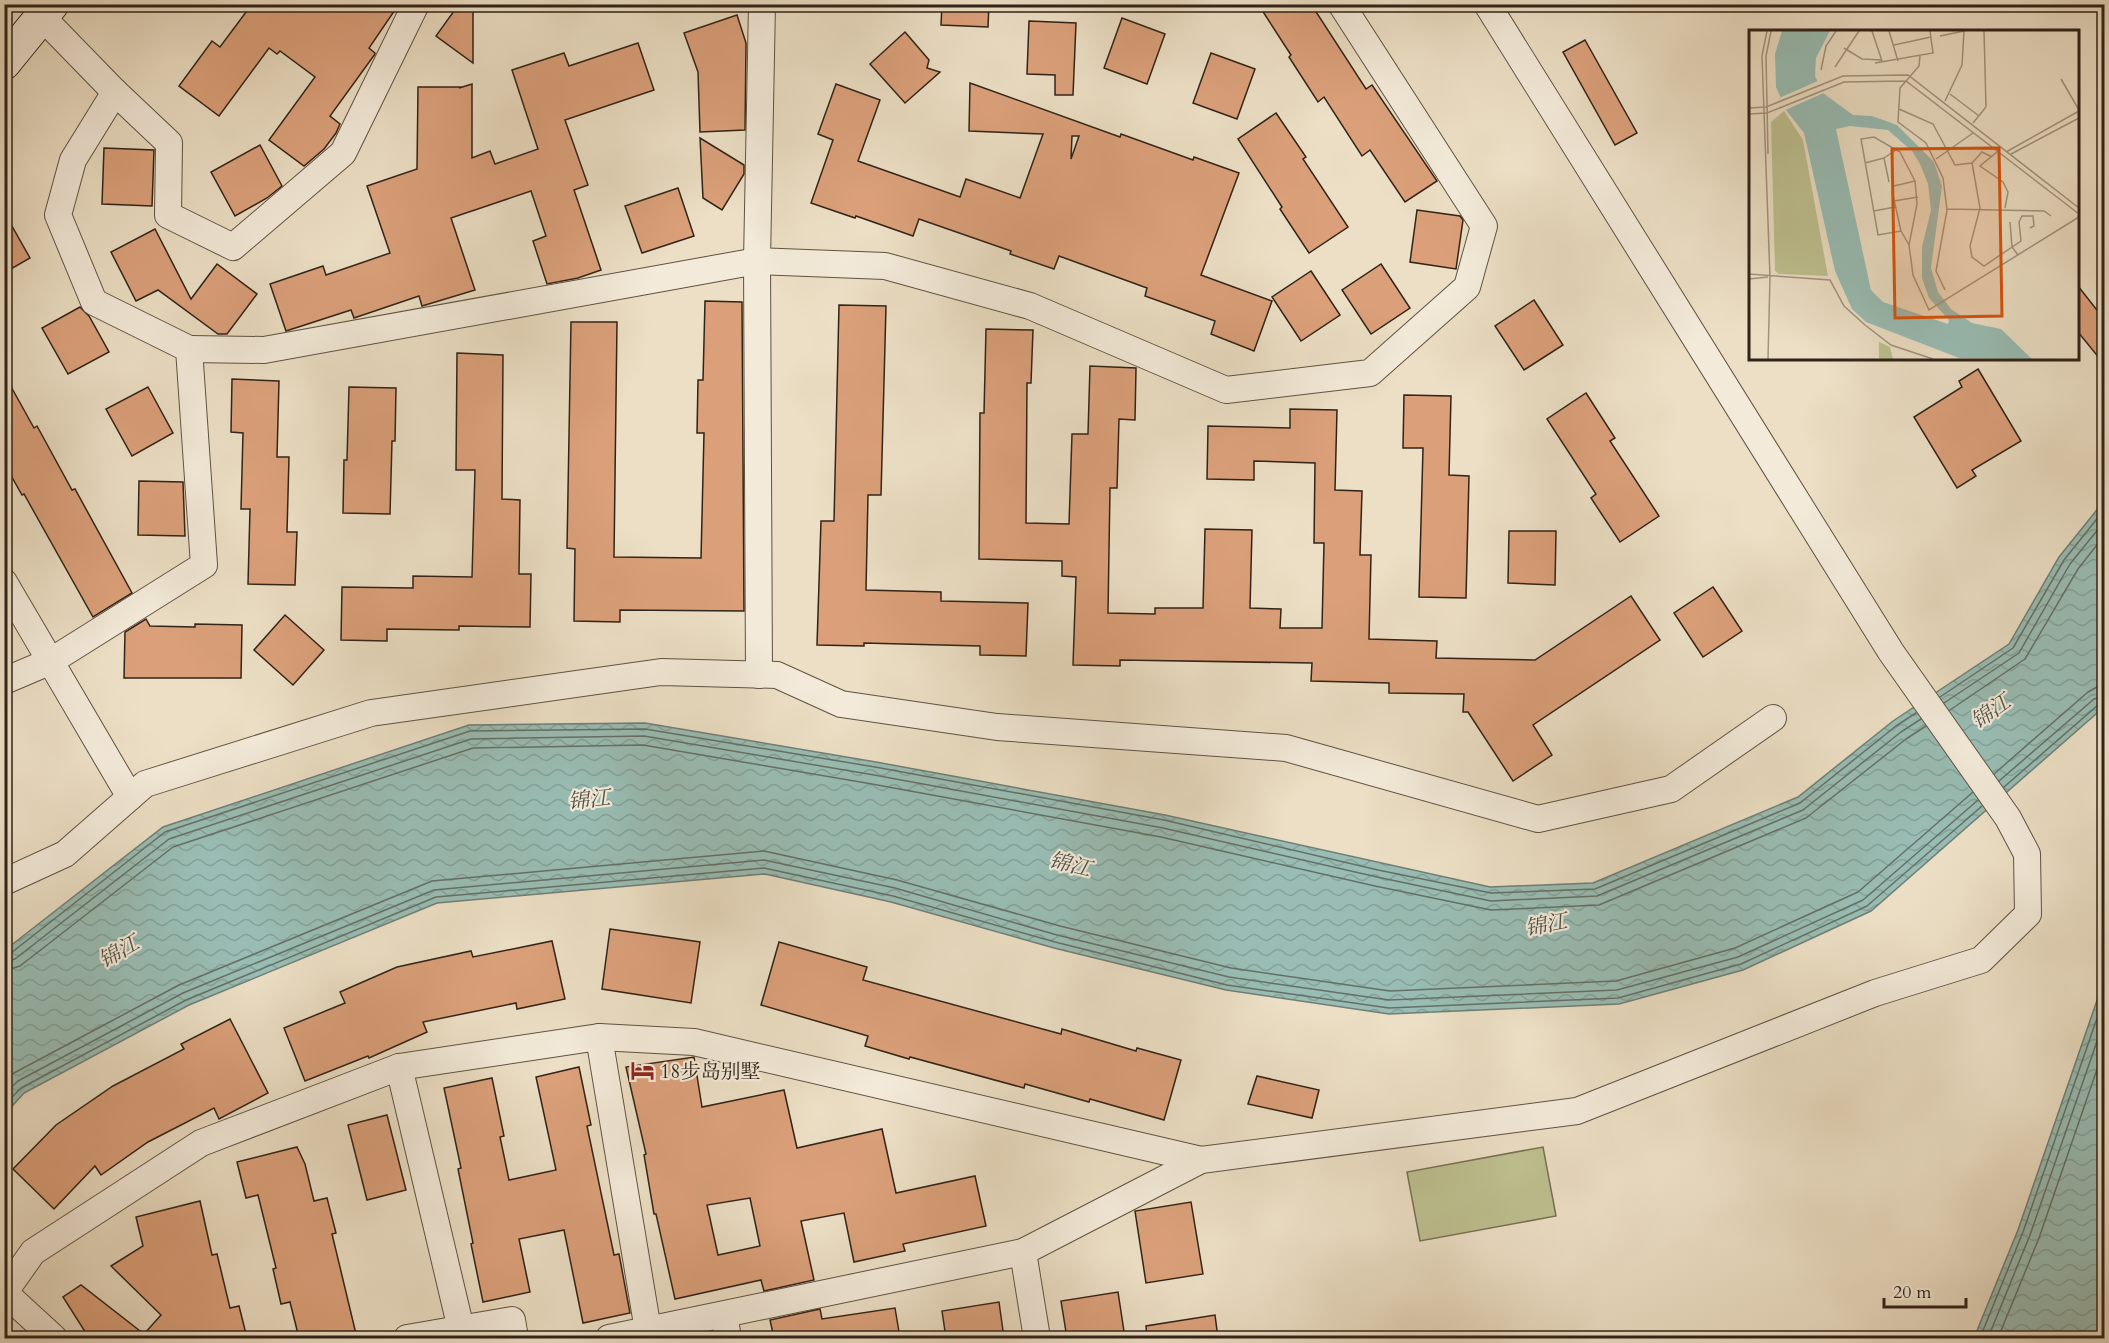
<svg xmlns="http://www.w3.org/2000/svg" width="2109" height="1343" viewBox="0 0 2109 1343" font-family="Cardo,'Noto Serif SC',serif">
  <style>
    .pitch { fill: #bec090; stroke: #777254; stroke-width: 1.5 }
    .water { fill: url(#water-waves); stroke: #6f7f76; stroke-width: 1.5 }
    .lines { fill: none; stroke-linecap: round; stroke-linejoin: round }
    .shore { stroke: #647066; stroke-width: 1.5 }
    .building { fill: #dba07a; stroke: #302318; stroke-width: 1.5; fill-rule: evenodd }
    .minor-casing { stroke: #5f5243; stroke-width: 28 }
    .secondary-casing { stroke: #302318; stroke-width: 35 }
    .minor { stroke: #f3ead9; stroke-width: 26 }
    .secondary { stroke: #f3ead9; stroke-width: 33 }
    .labels { text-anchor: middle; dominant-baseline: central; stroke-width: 4.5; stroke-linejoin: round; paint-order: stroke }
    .poi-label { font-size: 20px; fill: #302318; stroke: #f3ead9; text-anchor: start }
    .water-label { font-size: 21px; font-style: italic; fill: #505147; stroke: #f3ead9 }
    .inset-road { fill: none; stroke: #a19480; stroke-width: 1.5 }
    .view { fill: #d6540d; fill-opacity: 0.15; stroke: #d6540d; stroke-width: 3 }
    .inset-edge { fill: none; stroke: #302318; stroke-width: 3 }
  </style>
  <defs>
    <pattern id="water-waves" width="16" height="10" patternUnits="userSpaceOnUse" patternTransform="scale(1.5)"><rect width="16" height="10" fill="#99bdb4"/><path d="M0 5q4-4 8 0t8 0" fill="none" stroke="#84a29a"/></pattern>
  </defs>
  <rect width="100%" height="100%" fill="#ecdfc5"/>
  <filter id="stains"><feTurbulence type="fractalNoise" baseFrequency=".00333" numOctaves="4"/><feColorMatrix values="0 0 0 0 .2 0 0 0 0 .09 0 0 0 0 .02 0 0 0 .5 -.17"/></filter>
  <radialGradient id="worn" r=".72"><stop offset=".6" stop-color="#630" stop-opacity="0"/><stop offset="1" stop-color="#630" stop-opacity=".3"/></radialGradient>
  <!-- pitch -->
  <path class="pitch" d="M1543,1147L1556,1216L1420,1241L1407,1172Z"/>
  <!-- water -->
  <g class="water">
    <path d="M2104,501V707L1871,911L1743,970L1619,1004L1389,1014L1226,990L1054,948L891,902L765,874L437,903L189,1005L24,1093L5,1114V950L163,827L469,725L645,723L876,762L1165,815L1490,887L1593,883L1798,797L1893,721L2009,644L2059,557Z"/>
    <path d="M2104,980V1338H1974L2018,1230Z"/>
  </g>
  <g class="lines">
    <!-- shore -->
    <g class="shore">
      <path d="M1940,697L2013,648L2064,560L2104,510"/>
      <path d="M1944,703L2019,653L2070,564L2104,522"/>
      <path d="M1950,710L2025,659L2078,569L2104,536"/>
      <path d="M1994,774L2088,692L2097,687H2104"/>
      <path d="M1999,781L2094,699L2104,696"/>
      <path d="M2004,787L2098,705L2104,703"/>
      <path d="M4,954L11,953L165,832L470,731L645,729L875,767L1164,820L1378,870L1491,893L1595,889L1800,803L1896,726L1916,713"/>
      <path d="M4,962L15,959L169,839L471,739L644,736L874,775L1163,828L1377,877L1491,901L1597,896L1803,810L1901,732L1921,719"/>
      <path d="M4,971L20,966L173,847L473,748L643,745L872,784L1161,837L1375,886L1491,910L1599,905L1806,818L1906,739L1926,726"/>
      <path d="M4,1081L14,1073L179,985L432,881L764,851L897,880L1060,926L1231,968L1390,991L1616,981L1735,948L1858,892L1973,792"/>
      <path d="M4,1094L18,1081L183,993L434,890L764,860L895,888L1057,935L1229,977L1389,1000L1617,990L1738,957L1863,900L1978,800"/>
      <path d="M4,1105L21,1088L186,1000L436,897L764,868L893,896L1055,942L1227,985L1389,1008L1618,998L1741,964L1867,906L1982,806"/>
      <path d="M1980,1338L2023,1232L2104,998"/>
      <path d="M1988,1338L2030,1235L2104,1021"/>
      <path d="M1998,1338L2039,1238L2104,1049"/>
    </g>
  </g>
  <!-- building -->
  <g class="building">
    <path d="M252,4H399L369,48L375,53V54L330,116L340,124L336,133L324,149L304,166L269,140L315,77L280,51L277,54L269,48L219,116L179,86L212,41L220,47Z"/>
    <path d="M459,4H473V63L436,36Z"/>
    <path d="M942,4H989L988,27L941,25Z"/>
    <path d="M1258,4H1311L1366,89L1372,85L1437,181L1405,202L1370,150L1362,156L1324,97L1318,102L1289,57L1291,55Z"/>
    <path d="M737,15L746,43L745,130L700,132L698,72L684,33Z"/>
    <path d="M1122,18L1165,34L1147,84L1104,68Z"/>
    <path d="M1029,21L1076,23L1073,95H1055V75L1027,74Z"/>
    <path d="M905,32L929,60L927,68L940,72L905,103L870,64Z"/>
    <path d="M1585,40L1637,133L1615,145L1563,52Z"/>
    <path d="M638,43L654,90L565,120L588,185L574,190L601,270L578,278L547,284L533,241L546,236L531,191L451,218L475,290L422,306L419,296L354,318L351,310L286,331L270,284L323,266L326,275L390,253L367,186L417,169L418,87H460L459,88L472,84V158L490,151L495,164L538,149L512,70L564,53L569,66Z"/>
    <path d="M1211,53L1255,69L1237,119L1193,103Z"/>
    <path d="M970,83L1120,137L1121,134L1193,160L1194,157L1239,173L1201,275L1272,301L1254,351L1211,334L1215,321L1145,296L1147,288L1059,256L1054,269L1010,254L1011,251L919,219L913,236L856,216L855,218L811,203L833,140L818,134L836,84L880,100L858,161L960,197L966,179L1020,198L1043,134L969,131ZM1072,136H1079L1071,159Z"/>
    <path d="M1276,113L1306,157L1303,159L1348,227L1309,253L1280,209L1282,207L1238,139Z"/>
    <path d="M700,138L744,165V174L722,210L703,198Z"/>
    <path d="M260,145L282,186L267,198L235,216L211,172Z"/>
    <path d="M104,148L154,150L152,206L102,204Z"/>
    <path d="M678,188L694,236L642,253L625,206Z"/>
    <path d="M1417,210L1460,216L1463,220L1456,269L1410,262Z"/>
    <path d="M4,212L30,258L4,273Z"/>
    <path d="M155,229L191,299L217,264L257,294L227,334H218L158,290L136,301L111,252Z"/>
    <path d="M1381,264L1410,308L1371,334L1342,290Z"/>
    <path d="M1311,271L1340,315L1301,341L1272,297Z"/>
    <path d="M2078,286L2104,319V364L2078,332Z"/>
    <path d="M1534,300L1563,345L1524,370L1495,326Z"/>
    <path d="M705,301L742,302L744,611L620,610V622L574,621L575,549L567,548L571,322H617L614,557L701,558L704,433H697L698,380H703Z"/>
    <path d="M839,305L886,306L881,495H868L866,590L941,592V601L1028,603L1026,656L980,655V646L864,643V646L817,645L821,521H834Z"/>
    <path d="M80,307L89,316L109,352L68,374L42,328Z"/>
    <path d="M986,329L1033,330L1031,383H1027L1026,523L1069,524L1072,434H1088L1090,366L1136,368L1135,420L1119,419L1117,488H1110L1108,613L1155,614V608H1203L1205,529L1252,530L1250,608L1281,609L1280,628H1322L1324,543H1314L1315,463L1254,461V480L1207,479L1208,426L1290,428V409L1337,410L1335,490L1362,491L1360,555H1371L1369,639L1437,641L1436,658L1535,660L1631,596L1660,640L1533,725L1552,755L1513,781L1468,712H1463L1464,694L1389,693V683L1311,681L1312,663L1120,660V666L1073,665L1076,577L1062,576V561L979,559L980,413H984Z"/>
    <path d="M457,353L503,355L502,499L520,500L519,574H531L530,627L459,626V630L387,629V641L341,640L342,587L413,588V576L472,577L475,470H456Z"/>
    <path d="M1978,369L2021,441L1972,470L1976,476L1957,488L1914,417L1962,387L1959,381Z"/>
    <path d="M4,374L34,428L37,426L72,490L75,489L132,593L93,617L24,494L22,495L4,463Z"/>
    <path d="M232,379L279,381L277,457H289L287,532H297L295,585L248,584L250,509H241L243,433L231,432Z"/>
    <path d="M148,387L173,433L132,456L106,409Z"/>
    <path d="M349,387L396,388L395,441H392L390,514L343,513L344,460H347Z"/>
    <path d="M1586,393L1615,438L1610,441L1659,516L1620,542L1591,498L1596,494L1547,419Z"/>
    <path d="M1404,395L1451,396L1449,475L1469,476L1466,598L1419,597L1423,448H1403Z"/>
    <path d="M139,481L183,482L185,536L138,535Z"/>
    <path d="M1509,531H1556L1555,585L1508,583Z"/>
    <path d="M1713,587L1742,631L1703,657L1674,613Z"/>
    <path d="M285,615L324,650L293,685L254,650Z"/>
    <path d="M146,619L150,626L195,627V624L242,625L241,678H124L125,632Z"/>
    <path d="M610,929L700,942L691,1003L602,989Z"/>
    <path d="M552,941L565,999L517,1009L516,1003L423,1022L427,1032L369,1058L368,1056L305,1081L284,1028L345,1003L340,992L397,967L471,951L473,957Z"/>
    <path d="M779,942L867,967L863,980L1061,1034L1062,1029L1136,1051L1137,1048L1181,1060L1164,1120L1090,1099L1089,1102L1025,1084L1024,1088L910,1057L909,1059L865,1046L868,1036L761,1005Z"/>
    <path d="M230,1019L268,1093L219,1119L214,1108L148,1142L101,1175L95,1166L54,1209L13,1169L56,1125L113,1086L184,1049L181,1044Z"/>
    <path d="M694,1057L702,1107L784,1090L797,1148L882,1129L896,1193L975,1176L986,1226L903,1244L905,1251L854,1262L844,1213L801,1221L814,1280L764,1291L761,1280L675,1299L656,1214H654L644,1155L646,1154L626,1067ZM750,1198L760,1246L718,1255L707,1205Z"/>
    <path d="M579,1067L591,1125L587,1126L614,1255L619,1254L630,1313L583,1323L564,1230L519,1239L530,1292L483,1302L471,1244L473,1243L458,1169L461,1168L444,1088L492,1078L504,1136L500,1137L509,1180L556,1170L536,1077Z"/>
    <path d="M1257,1076L1319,1090L1312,1118L1248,1104Z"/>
    <path d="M387,1115L406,1190L367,1200L348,1125Z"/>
    <path d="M297,1147L305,1164L314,1201L327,1198L336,1233L332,1234L357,1338H299L290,1302L281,1304L273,1269L276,1268L258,1195L246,1198L237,1162Z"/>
    <path d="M200,1201L212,1255L217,1254L230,1308L239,1306L247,1338H89L63,1297L81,1285L144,1334L161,1315L111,1266L143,1246L136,1217Z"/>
    <path d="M1191,1202L1203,1274L1146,1283L1135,1211Z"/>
    <path d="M1118,1292L1125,1338H1067L1061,1301Z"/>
    <path d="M999,1302L1004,1338H946L942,1311Z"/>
    <path d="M895,1308L900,1338H774L770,1320L820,1309L822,1319Z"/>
    <path d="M1215,1315L1218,1338H1147L1146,1326Z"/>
  </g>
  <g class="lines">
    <defs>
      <g id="minor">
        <path d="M42,17L115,92L169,143L168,215L233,247L343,153L416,4"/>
        <path d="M189,349L264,350L757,261L885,266L1030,306L1226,390L1370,373L1467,287L1484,226L1341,4"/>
        <path d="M4,582L130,797"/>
        <path d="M759,675L757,261L762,4"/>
        <path d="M4,681L51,661L204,565L189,349L94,302L58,215L73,160L115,92"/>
        <path d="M4,882L65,854L145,784L371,713L661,672L777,675L841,704L997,727L1286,748L1538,819L1671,789L1773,718"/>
        <path d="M599,1037L648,1330"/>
        <path d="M399,1067L461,1329"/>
        <path d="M4,1293L33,1252L201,1143L399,1067L599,1037L694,1042L1201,1160"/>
        <path d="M5,1293L54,1338"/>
        <path d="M724,1315L728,1338"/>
        <path d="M407,1338L512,1320L515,1338"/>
        <path d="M609,1338L1023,1252"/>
        <path d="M1037,1338L1023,1252L1201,1160L1577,1111L1875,993L1981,960L2028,914L2027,854L2008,818L1891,652L1487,4"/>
      </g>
      <path id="secondary" d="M4,63L52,4"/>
    </defs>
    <!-- minor casing -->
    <use href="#minor" class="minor-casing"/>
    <!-- secondary casing -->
    <use href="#secondary" class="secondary-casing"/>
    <!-- minor -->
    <use href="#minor" class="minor"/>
    <!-- secondary -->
    <use href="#secondary" class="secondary"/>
  </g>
  <!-- icons -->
  <defs>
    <symbol id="hotel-bare" viewBox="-9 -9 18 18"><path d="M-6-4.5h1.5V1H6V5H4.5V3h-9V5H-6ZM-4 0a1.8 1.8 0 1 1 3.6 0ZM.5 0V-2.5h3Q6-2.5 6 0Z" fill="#8f2418" stroke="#f3ead9" stroke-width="2.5" paint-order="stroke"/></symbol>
  </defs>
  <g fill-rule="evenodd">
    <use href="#hotel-bare" x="626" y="1054" width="33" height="33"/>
  </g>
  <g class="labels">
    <!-- poi labels -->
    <g class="poi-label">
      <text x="660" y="1071">18步岛别墅</text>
    </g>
    <!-- water labels -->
    <g class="water-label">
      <text transform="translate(1991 712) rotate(-35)">锦江</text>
      <text transform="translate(589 800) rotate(-6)">锦江</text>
      <text transform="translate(1070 865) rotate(14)">锦江</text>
      <text transform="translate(1546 925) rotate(-11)">锦江</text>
      <text transform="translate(119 952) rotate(-30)">锦江</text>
    </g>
  </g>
  <!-- overview -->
  <g transform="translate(1749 30)">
    <rect width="330" height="330" fill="#ecdfc5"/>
    <path d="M35,81L54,110L79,246L30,244L26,241L22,92ZM130,312L141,317L144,329H130Z" fill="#bec090"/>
    <path d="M33,1H81L67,28L66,46L74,63L104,85L123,86L148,95L185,132L193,156L182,238L189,262L202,279L223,293L252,299L283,329L210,328L117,292L103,279L86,241L55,103L37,80L27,57L26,24ZM101,96L139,100L163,121L171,134L179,154L182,180L173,217V248L180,268L200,290L199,294L134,272L122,260L87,99Z" fill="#99bdb4" fill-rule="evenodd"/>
    <path d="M71,50L77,62L34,81L28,69Z" fill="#ecdfc5"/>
    <path class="inset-road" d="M18,1L13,26L21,247L19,329M123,1L133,31M140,1L149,31M191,6L215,1L213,35L196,71M145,15L182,7M95,18L113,29L133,30M171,26L170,36L151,58L149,92L177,113L194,148L198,180L187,241L196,260M126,33L184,23L181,1M86,37L110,1M72,40L77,16L87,1M312,49L330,80M201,64L230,86M0,78L17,77L94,46L159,45L330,178M150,79L184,94L206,135L223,133L233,122L243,127M0,84L18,83L95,52L157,51L330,184M224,93L237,77L235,1M248,122L231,136L254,152L259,162L256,178M257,122L330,81M19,124L17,26L22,1M262,124L330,88M187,129L224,103M116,133L135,128M223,133L231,178L221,216L223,227L235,236L272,211L270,192L273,186H284L285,196L281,198M140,152L135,128L147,120M145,156L166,151M143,161L152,201M145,171L169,167M198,179L295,181L302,186M125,181L146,177M261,192L263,217L269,225M160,215L152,201L129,205L112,109L125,107L151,122L166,151L168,174L160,215L164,245L180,280L330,187M0,244L81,250L95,276L116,295L142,315L184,329M0,249L19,247"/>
    <path class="view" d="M250,118L253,286L146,288L143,119Z"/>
    <rect width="330" height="330" class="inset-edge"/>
  </g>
  <!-- margin -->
  <rect width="2109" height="1343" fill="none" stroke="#ecdfc5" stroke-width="24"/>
  <rect x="6" y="6" width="2097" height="1331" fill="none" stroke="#302318" stroke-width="3"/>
  <rect x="12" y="12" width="2085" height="1319" fill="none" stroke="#302318" stroke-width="1.5"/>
  <!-- scale -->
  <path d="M1884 1298v9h82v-9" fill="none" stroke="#302318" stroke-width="3"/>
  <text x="1893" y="1298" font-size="18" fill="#302318" stroke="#f3ead9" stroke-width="4.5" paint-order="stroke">20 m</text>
  <rect width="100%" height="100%" filter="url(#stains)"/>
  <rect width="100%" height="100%" fill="url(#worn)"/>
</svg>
